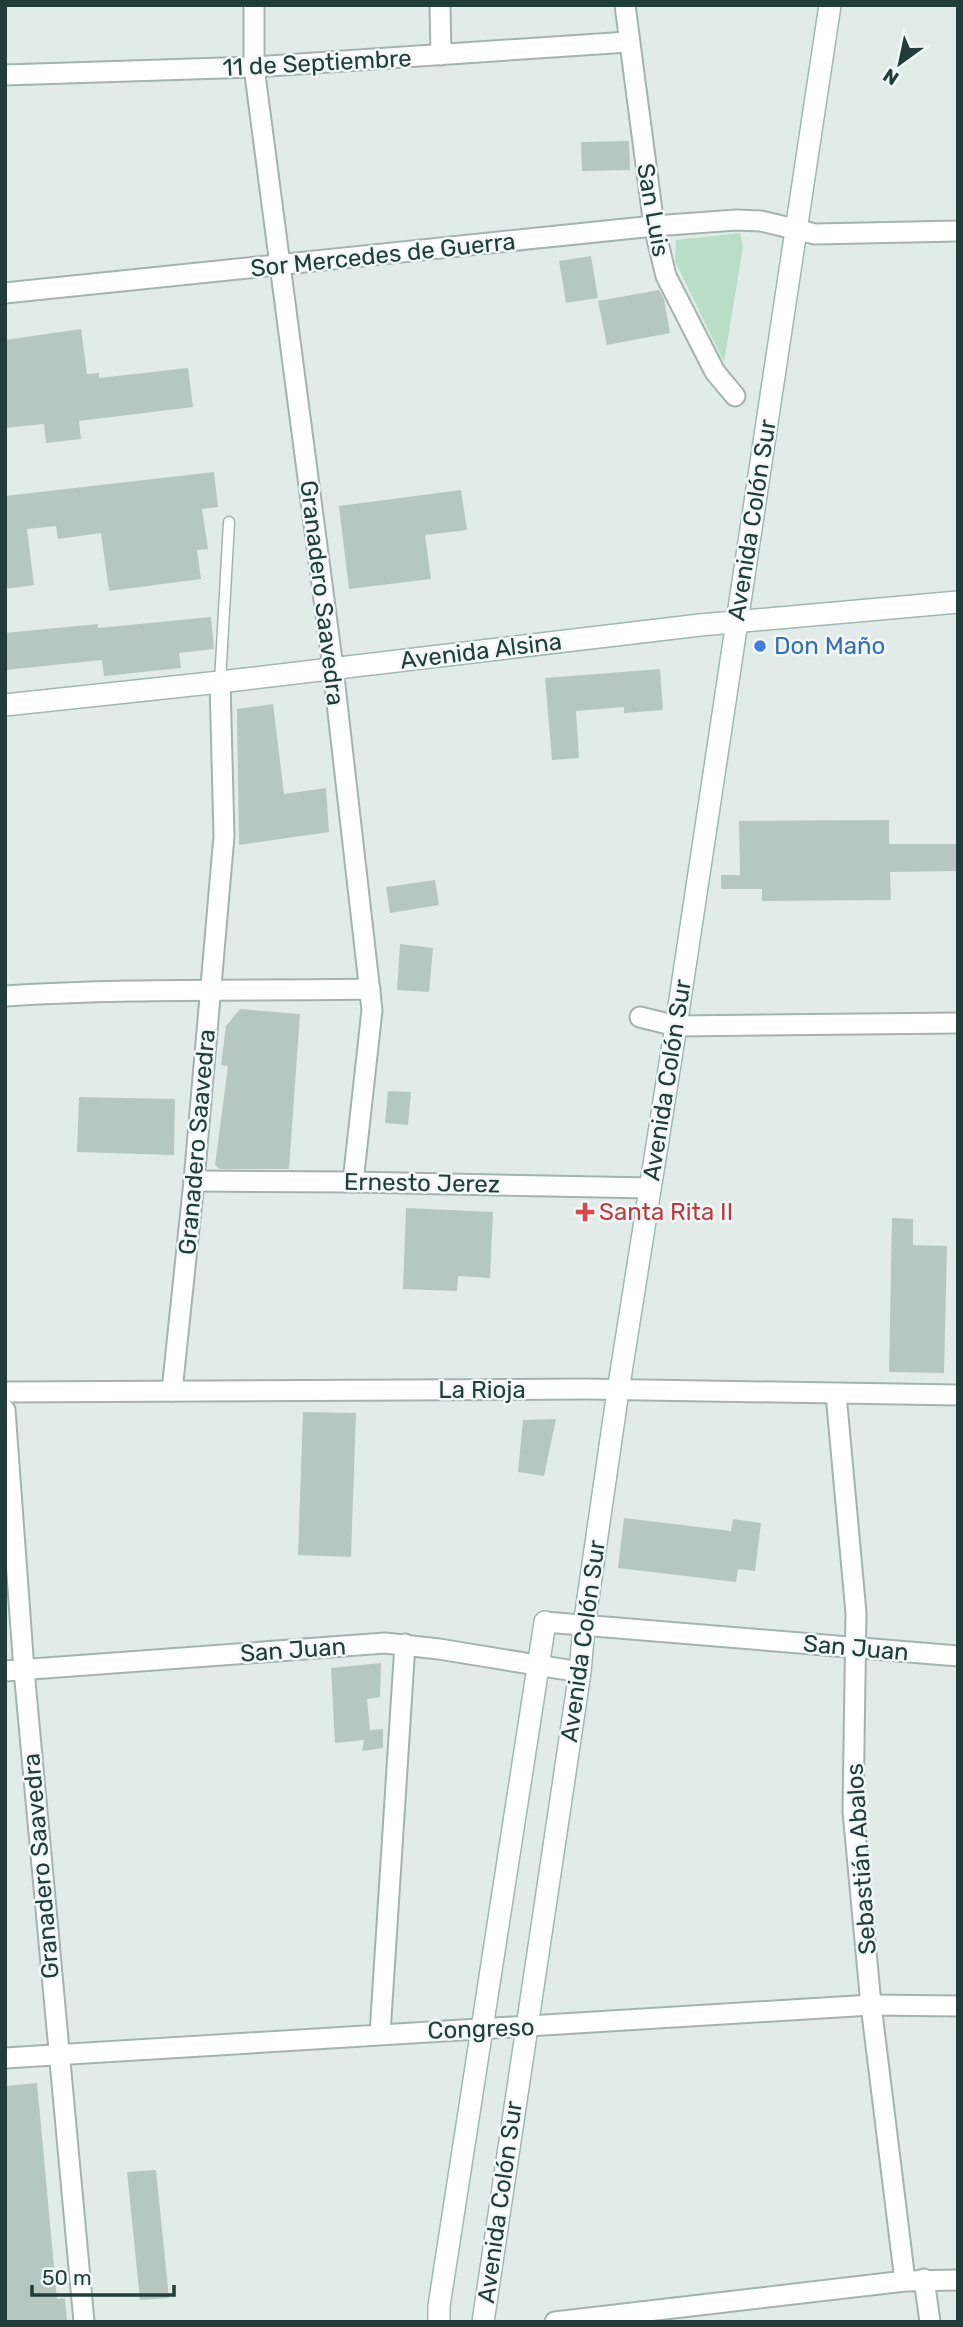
<svg xmlns="http://www.w3.org/2000/svg" width="963" height="2327" viewBox="0 0 963 2327" font-family="Rubik,sans-serif">
  <style>
    .green { fill: #b9dec7 }
    .building { fill: #b6c7c2 }
    .lines { fill: none; stroke-linecap: round; stroke-linejoin: round }
    .lane-casing { stroke: #a3b4b0; stroke-width: 13 }
    .street-casing { stroke: #a3b4b0; stroke-width: 23 }
    .secondary-casing { stroke: #9fb8b2; stroke-width: 24 }
    .lane { stroke: #fff; stroke-width: 10 }
    .street { stroke: #fff; stroke-width: 19 }
    .secondary { stroke: #fff; stroke-width: 21 }
    .shop-dot { fill: #3f7fe0; stroke: #f1f8f6; stroke-width: 2.5 }
    .health-dot { fill: #e0444e; stroke: #f1f8f6; stroke-width: 2.5 }
    .labels { text-anchor: middle; dominant-baseline: central; stroke-width: 5; stroke-linejoin: round; paint-order: stroke }
    .street-label { font-size: 24px; fill: #203d39; stroke: #f1f8f6 }
    .shop-label { font-size: 24px; fill: #366cbe; stroke: #f1f8f6; text-anchor: start }
    .health-label { font-size: 24px; fill: #be3a42; stroke: #f1f8f6; text-anchor: start }
  </style>
  <rect width="100%" height="100%" fill="#e1ece8"/>
  <!-- green -->
  <path class="green" d="M740,233L743,247L724,362L675,261L676,240Z"/>
  <!-- building -->
  <g class="building">
    <path d="M629,141L630,170L582,171L581,142Z"/>
    <path d="M591,256L598,298L566,303L559,261Z"/>
    <path d="M659,290L664,299L670,333L607,345L598,301Z"/>
    <path d="M81,329L87,374L99,373V378L188,368L193,407L79,421L81,439L46,443L44,424L5,428V340Z"/>
    <path d="M214,472L218,507L202,509L208,549L197,550L201,579L109,591L101,533L58,539L56,526L27,529L34,585L5,589V496Z"/>
    <path d="M461,490L467,530L425,535L431,579L349,589L339,506Z"/>
    <path d="M211,617L214,649L179,653L181,668L104,676L102,660L5,670V633L98,624V628Z"/>
    <path d="M660,669L663,710L624,713V707L576,711L579,758L552,760L545,678Z"/>
    <path d="M273,704L284,794L326,788L329,832L239,845L237,709Z"/>
    <path d="M889,820V844H958V871L890,872L891,900L762,901V889H721V875H740L739,821Z"/>
    <path d="M435,880L439,905L390,913L386,887Z"/>
    <path d="M400,944L433,948L429,992L397,990Z"/>
    <path d="M240,1009L300,1014L289,1169H220L215,1165L228,1066L221,1065L226,1026Z"/>
    <path d="M388,1091L411,1092L408,1125L385,1123Z"/>
    <path d="M79,1097L175,1099L174,1155L77,1152Z"/>
    <path d="M406,1208L493,1212L490,1278L458,1276L457,1291L403,1289Z"/>
    <path d="M892,1218L913,1219V1245L947,1246L944,1373L889,1372Z"/>
    <path d="M303,1412L356,1413L351,1557L298,1555Z"/>
    <path d="M556,1419L544,1476L518,1472L523,1420Z"/>
    <path d="M624,1518L731,1531L733,1519L761,1523L755,1571L738,1569L736,1582L618,1568Z"/>
    <path d="M381,1663L380,1697L367,1699L370,1730L383,1729V1748L362,1751L364,1740L335,1743L331,1668Z"/>
    <path d="M37,2083L57,2299L65,2298L67,2322H5V2086Z"/>
    <path d="M156,2170L169,2298L140,2300L127,2172Z"/>
  </g>
  <g class="lines">
    <defs>
      <path id="lane" d="M220,682L229,522"/>
      <g id="street">
        <path d="M254,5V67L333,668L372,1010L353,1182"/>
        <path d="M440,5L441,55"/>
        <path d="M625,5L654,226L666,276L715,372L735,396"/>
        <path d="M5,75L254,67L628,42"/>
        <path d="M5,293L654,226L736,220L761,221L815,234L958,231"/>
        <path d="M5,996C127,988 248,991 370,989"/>
        <path d="M640,1017L676,1026L958,1023"/>
        <path d="M194,1181L353,1182L650,1188"/>
        <path d="M172,1391L194,1181L224,836L220,682"/>
        <path d="M5,1392L585,1389L958,1395"/>
        <path d="M836,1394L856,1613L853,1811L871,2005L905,2281"/>
        <path d="M5,1410L24,1670L84,2322"/>
        <path d="M545,1622L958,1656"/>
        <path d="M5,1671L385,1643L439,1649L580,1672"/>
        <path d="M380,2034L405,1644"/>
        <path d="M5,2058L871,2005L958,2006"/>
        <path d="M924,2279L930,2322"/>
        <path d="M555,2322L905,2281L958,2280"/>
      </g>
      <g id="secondary">
        <path d="M5,705L220,682L700,625L958,602"/>
        <path d="M439,2322V2306L545,1622"/>
        <path d="M483,2322L580,1672L584,1626L618,1391L676,1026L830,5"/>
      </g>
    </defs>
    <!-- lane casing -->
    <use href="#lane" class="lane-casing"/>
    <!-- street casing -->
    <use href="#street" class="street-casing"/>
    <!-- secondary casing -->
    <use href="#secondary" class="secondary-casing"/>
    <!-- lane -->
    <use href="#lane" class="lane"/>
    <!-- street -->
    <use href="#street" class="street"/>
    <!-- secondary -->
    <use href="#secondary" class="secondary"/>
  </g>
  <!-- markers -->
  <circle class="shop-dot" cx="760" cy="646" r="7"/>
  <path class="health-dot" d="M581.5 1201.5h7v7h7v7h-7v7h-7v-7h-7v-7h7z"/>
  <g class="labels">
    <!-- street labels -->
    <g class="street-label">
      <text transform="translate(317 63) rotate(-3)">11 de Septiembre</text>
      <text transform="translate(653 210) rotate(80)">San Luis</text>
      <text transform="translate(383 255) rotate(-6)">Sor Mercedes de Guerra</text>
      <text transform="translate(752 520) rotate(-81)">Avenida Colón Sur</text>
      <text transform="translate(322 593) rotate(83)">Granadero Saavedra</text>
      <text transform="translate(481 651) rotate(-7)">Avenida Alsina</text>
      <text transform="translate(667 1080) rotate(-81)">Avenida Colón Sur</text>
      <text transform="translate(197 1142) rotate(-85)">Granadero Saavedra</text>
      <text transform="translate(422 1183) rotate(1)">Ernesto Jerez</text>
      <text x="482" y="1390">La Rioja</text>
      <text transform="translate(583 1641) rotate(-82)">Avenida Colón Sur</text>
      <text transform="translate(856 1648) rotate(5)">San Juan</text>
      <text transform="translate(293 1650) rotate(-4)">San Juan</text>
      <text transform="translate(861 1859) rotate(-94)">Sebastián Abalos</text>
      <text transform="translate(41 1866) rotate(-95)">Granadero Saavedra</text>
      <text transform="translate(481 2029) rotate(-2)">Congreso</text>
      <text transform="translate(500 2202) rotate(-82)">Avenida Colón Sur</text>
    </g>
    <!-- shop labels -->
    <g class="shop-label">
      <text x="774" y="646">Don Maño</text>
    </g>
    <!-- health labels -->
    <g class="health-label">
      <text x="599" y="1212">Santa Rita II</text>
    </g>
  </g>
  <!-- border -->
  <rect width="963" height="2327" fill="none" stroke="#203d39" stroke-width="14"/>
  <!-- north arrow -->
  <g transform="translate(900 63) rotate(213)" stroke="#f1f8f6" stroke-width="5" paint-order="stroke">
  <path d="M0-5L12 26L0 18L-12 26Z" fill="#203d39"/>
  <text y="-10" font-size="19" font-weight="bold" text-anchor="middle" fill="#203d39">N</text>
  </g>
  <!-- scale -->
  <path d="M32 2285v10h142v-10" fill="none" stroke="#203d39" stroke-width="3.5"/>
  <text x="42" y="2285" font-size="21" fill="#203d39" stroke="#f1f8f6" stroke-width="5" paint-order="stroke">50 m</text>
</svg>
